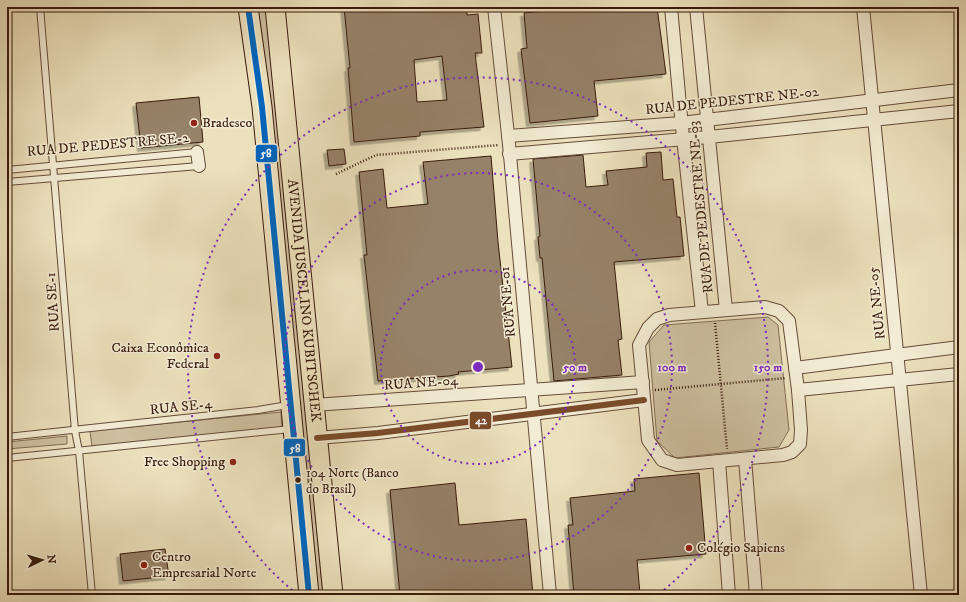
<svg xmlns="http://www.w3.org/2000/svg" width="966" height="602" viewBox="0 0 966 602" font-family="'IM FELL DW Pica',serif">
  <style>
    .green { fill: #cdbf9f; stroke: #826d56 }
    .building { fill: #968269; stroke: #381b0d; fill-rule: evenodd; filter: url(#shadow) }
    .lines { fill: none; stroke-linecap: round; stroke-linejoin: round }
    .service-casing { stroke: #654c39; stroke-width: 8 }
    .minor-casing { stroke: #654c39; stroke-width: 14 }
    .primary-casing { stroke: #381b0d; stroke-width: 21 }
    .path { stroke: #381b0d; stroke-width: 2.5; stroke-dasharray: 1 2; stroke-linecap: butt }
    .service { stroke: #f3ecd4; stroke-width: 6 }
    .minor { stroke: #f3ecd4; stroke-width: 12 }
    .primary { stroke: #ece1bd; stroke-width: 19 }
    .bus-1-casing { stroke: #f3ecd4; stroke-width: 9 }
    .bus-2-casing { stroke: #f3ecd4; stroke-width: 9 }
    .bus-1 { stroke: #0065bd; stroke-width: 6 }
    .bus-2 { stroke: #7a4b2a; stroke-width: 6 }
    .ring { fill: none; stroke: #7b2cbf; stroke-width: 2; stroke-dasharray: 2 4 }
    .poi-dot { fill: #8f2418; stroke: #f3ecd4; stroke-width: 1.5 }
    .bus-dot { fill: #381b0d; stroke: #f3ecd4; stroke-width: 1.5 }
    .labels { text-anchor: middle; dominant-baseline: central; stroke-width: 3; stroke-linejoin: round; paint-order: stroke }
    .bus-label { font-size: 13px; fill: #381b0d; stroke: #f3ecd4; text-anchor: start }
    .street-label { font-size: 14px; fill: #381b0d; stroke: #f3ecd4 }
    .poi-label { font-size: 14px; fill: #381b0d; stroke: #f3ecd4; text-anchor: start }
    .centre { fill: #7b2cbf; stroke: #f3ecd4; stroke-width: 2 }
    .ring-label { font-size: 12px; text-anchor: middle; font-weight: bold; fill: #7b2cbf; stroke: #f3ecd4; stroke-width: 3; stroke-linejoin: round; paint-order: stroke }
    .line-badge { stroke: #f3ecd4; stroke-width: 1.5 }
    .badge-label { font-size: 11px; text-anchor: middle; font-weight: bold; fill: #fff }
  </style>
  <defs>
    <filter id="shadow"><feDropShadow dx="-3.5" dy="3.5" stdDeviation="0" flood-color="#0004"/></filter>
  </defs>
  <rect width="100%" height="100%" fill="#ece1bd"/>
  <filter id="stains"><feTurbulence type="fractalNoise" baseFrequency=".005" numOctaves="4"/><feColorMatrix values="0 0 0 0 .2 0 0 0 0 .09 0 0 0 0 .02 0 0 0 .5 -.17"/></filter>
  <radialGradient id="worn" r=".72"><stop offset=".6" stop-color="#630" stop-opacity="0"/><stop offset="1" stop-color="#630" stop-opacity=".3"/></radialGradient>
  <!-- green -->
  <g class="green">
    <path d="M257,7H267L323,595H313Z"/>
    <path d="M768,317L778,325L789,430L779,447L675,458L657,441L649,342L664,325Z"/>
    <path d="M281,412L282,428L92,447L90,431Z"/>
    <path d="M67,436V444L7,449V442Z"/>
  </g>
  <!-- building -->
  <g class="building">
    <path d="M344,7H467V15L478,14L482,53H475L484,127L420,132V136L354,142L348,68H350ZM442,56L447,100L417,102L414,60Z"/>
    <path d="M587,7H657L666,74L594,81L598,116L530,123L521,49L527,48L524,13Z"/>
    <path d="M199,97L203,142L141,148L136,103Z"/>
    <path d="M344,149L346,164L329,166L327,150Z"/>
    <path d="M661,152L663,180L673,179L677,217H680L684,256L614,262L622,339L618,340L622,375L554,381L542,258H540L538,237L540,236L533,159L583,155L586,187L608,185L606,171L647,167L646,153Z"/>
    <path d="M491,156L498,242L512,367L458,372L459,374L449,376L378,381L364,255H367L359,172L383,169L387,208L428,204L423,162Z"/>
    <path d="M699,473L706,554L637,560L640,594L574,595L568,525H573L570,498L635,491L634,479Z"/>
    <path d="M455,483L459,525L526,519L533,595H400L390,490Z"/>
    <path d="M165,549L169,576L123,581L120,554Z"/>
  </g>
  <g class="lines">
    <defs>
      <g id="service">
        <path d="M40,7L75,431L79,451L92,595"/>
        <path d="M7,170L197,152"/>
        <path d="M7,182L199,166"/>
        <path d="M7,437L258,410L288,405"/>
        <path d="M7,458L291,429"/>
      </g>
      <g id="minor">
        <path d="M494,7L509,144L550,595"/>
        <path d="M671,7L683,138L702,312"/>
        <path d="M696,7L726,310"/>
        <path d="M863,7L921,595"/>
        <path d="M508,136L681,123L959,90"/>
        <path d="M197,152L199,166"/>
        <path d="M509,154L709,137L959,111"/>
        <path d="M765,307L779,311L789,321L798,390L801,430L800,444L792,452L783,455L677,465L662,460L648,440L639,345L648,328L657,319L669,315Z"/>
        <path d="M795,368L959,347"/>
        <path d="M798,390L959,374"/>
        <path d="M314,405L643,382"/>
        <path d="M317,438L378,433L644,400"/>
        <path d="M745,459L756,595"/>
        <path d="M719,461L729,595"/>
      </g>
      <g id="primary">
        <path d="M248,7L262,107L309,595"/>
        <path id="s1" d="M275,7L333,595"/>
      </g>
    </defs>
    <!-- service casing -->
    <use href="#service" class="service-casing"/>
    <!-- minor casing -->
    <use href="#minor" class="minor-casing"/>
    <!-- primary casing -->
    <use href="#primary" class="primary-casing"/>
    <!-- path -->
    <g class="path">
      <path d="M336,174L376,155L499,145"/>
      <path d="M715,323L727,449"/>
      <path d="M655,390L786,378"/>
    </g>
    <!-- service -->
    <use href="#service" class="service"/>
    <!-- minor -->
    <use href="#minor" class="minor"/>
    <!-- primary -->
    <use href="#primary" class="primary"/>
    <defs>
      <path id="bus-1" d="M248,7L262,107L309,595"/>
      <path id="bus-2" d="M317,438L378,433L644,400"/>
    </defs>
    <!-- bus-1 casing -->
    <use href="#bus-1" class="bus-1-casing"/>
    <!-- bus-2 casing -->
    <use href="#bus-2" class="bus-2-casing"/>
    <!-- bus-1 -->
    <use href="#bus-1" class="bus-1"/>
    <!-- bus-2 -->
    <use href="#bus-2" class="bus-2"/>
  </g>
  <!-- distance rings -->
  <g class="ring">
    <circle cx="478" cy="367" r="97"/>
    <circle cx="478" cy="367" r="194"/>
    <path d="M297 594A290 290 0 1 1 659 594"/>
  </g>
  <!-- markers -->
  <g class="poi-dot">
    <circle cx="194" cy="123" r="4"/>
    <circle cx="217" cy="356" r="4"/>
    <circle cx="233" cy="462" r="4"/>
    <circle cx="689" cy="548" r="4"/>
    <circle cx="144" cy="565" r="4"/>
  </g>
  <circle class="bus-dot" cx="298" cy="480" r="3.5"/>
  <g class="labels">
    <!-- bus labels -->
    <g class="bus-label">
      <text x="306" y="473">104 Norte (Banco<tspan x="306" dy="16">do Brasil)</tspan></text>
    </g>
    <!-- street labels -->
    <g class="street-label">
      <text transform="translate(732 101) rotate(-6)">RUA DE PEDESTRE NE-02</text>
      <text transform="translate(108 145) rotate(-5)">RUA DE PEDESTRE SE-2</text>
      <text transform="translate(701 207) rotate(-95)">RUA DE PEDESTRE NE-03</text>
      <text stroke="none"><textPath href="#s1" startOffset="295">AVENIDA JUSCELINO KUBITSCHEK</textPath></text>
      <text transform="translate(53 302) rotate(-94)">RUA SE-1</text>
      <text transform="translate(508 302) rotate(-95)">RUA NE-01</text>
      <text transform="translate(877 303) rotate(-96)">RUA NE-05</text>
      <text transform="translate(421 383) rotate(-4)">RUA NE-04</text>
      <text transform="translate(181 407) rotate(-6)">RUA SE-4</text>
    </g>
    <!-- poi labels -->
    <g class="poi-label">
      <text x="202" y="123">Bradesco</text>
      <text x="209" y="348" text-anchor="end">Caixa Econômica<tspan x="209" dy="16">Federal</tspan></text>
      <text x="225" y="462" text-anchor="end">Free Shopping</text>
      <text x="697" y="548">Colégio Sapiens</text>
      <text x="152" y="557">Centro<tspan x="152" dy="16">Empresarial Norte</tspan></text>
    </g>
  </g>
  <circle cx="478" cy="367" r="6" class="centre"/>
  <g class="ring-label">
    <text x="575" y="371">50 m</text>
    <text x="672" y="371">100 m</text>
    <text x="768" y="371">150 m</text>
  </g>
  <g class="line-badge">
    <rect x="255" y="144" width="23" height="19" rx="4" fill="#0065bd"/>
    <rect x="469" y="411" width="23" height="19" rx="4" fill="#7a4b2a"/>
    <rect x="283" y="438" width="23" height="19" rx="4" fill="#0065bd"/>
  </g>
  <g class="badge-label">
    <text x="266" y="157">58</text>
    <text x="481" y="424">42</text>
    <text x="295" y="452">58</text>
  </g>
  <!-- margin -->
  <rect width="966" height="602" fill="none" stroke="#ece1bd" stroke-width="24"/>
  <rect x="8" y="8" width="950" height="586" fill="none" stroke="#381b0d" stroke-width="2"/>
  <rect x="12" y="12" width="942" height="578" fill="none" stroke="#381b0d"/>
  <!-- north arrow -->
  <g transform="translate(42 560) rotate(85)" stroke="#f3ecd4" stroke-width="3" paint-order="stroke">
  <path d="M0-3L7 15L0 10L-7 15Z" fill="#381b0d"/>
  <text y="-6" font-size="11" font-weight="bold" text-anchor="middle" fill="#381b0d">N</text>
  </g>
  <rect width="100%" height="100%" filter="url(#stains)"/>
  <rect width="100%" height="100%" fill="url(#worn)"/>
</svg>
